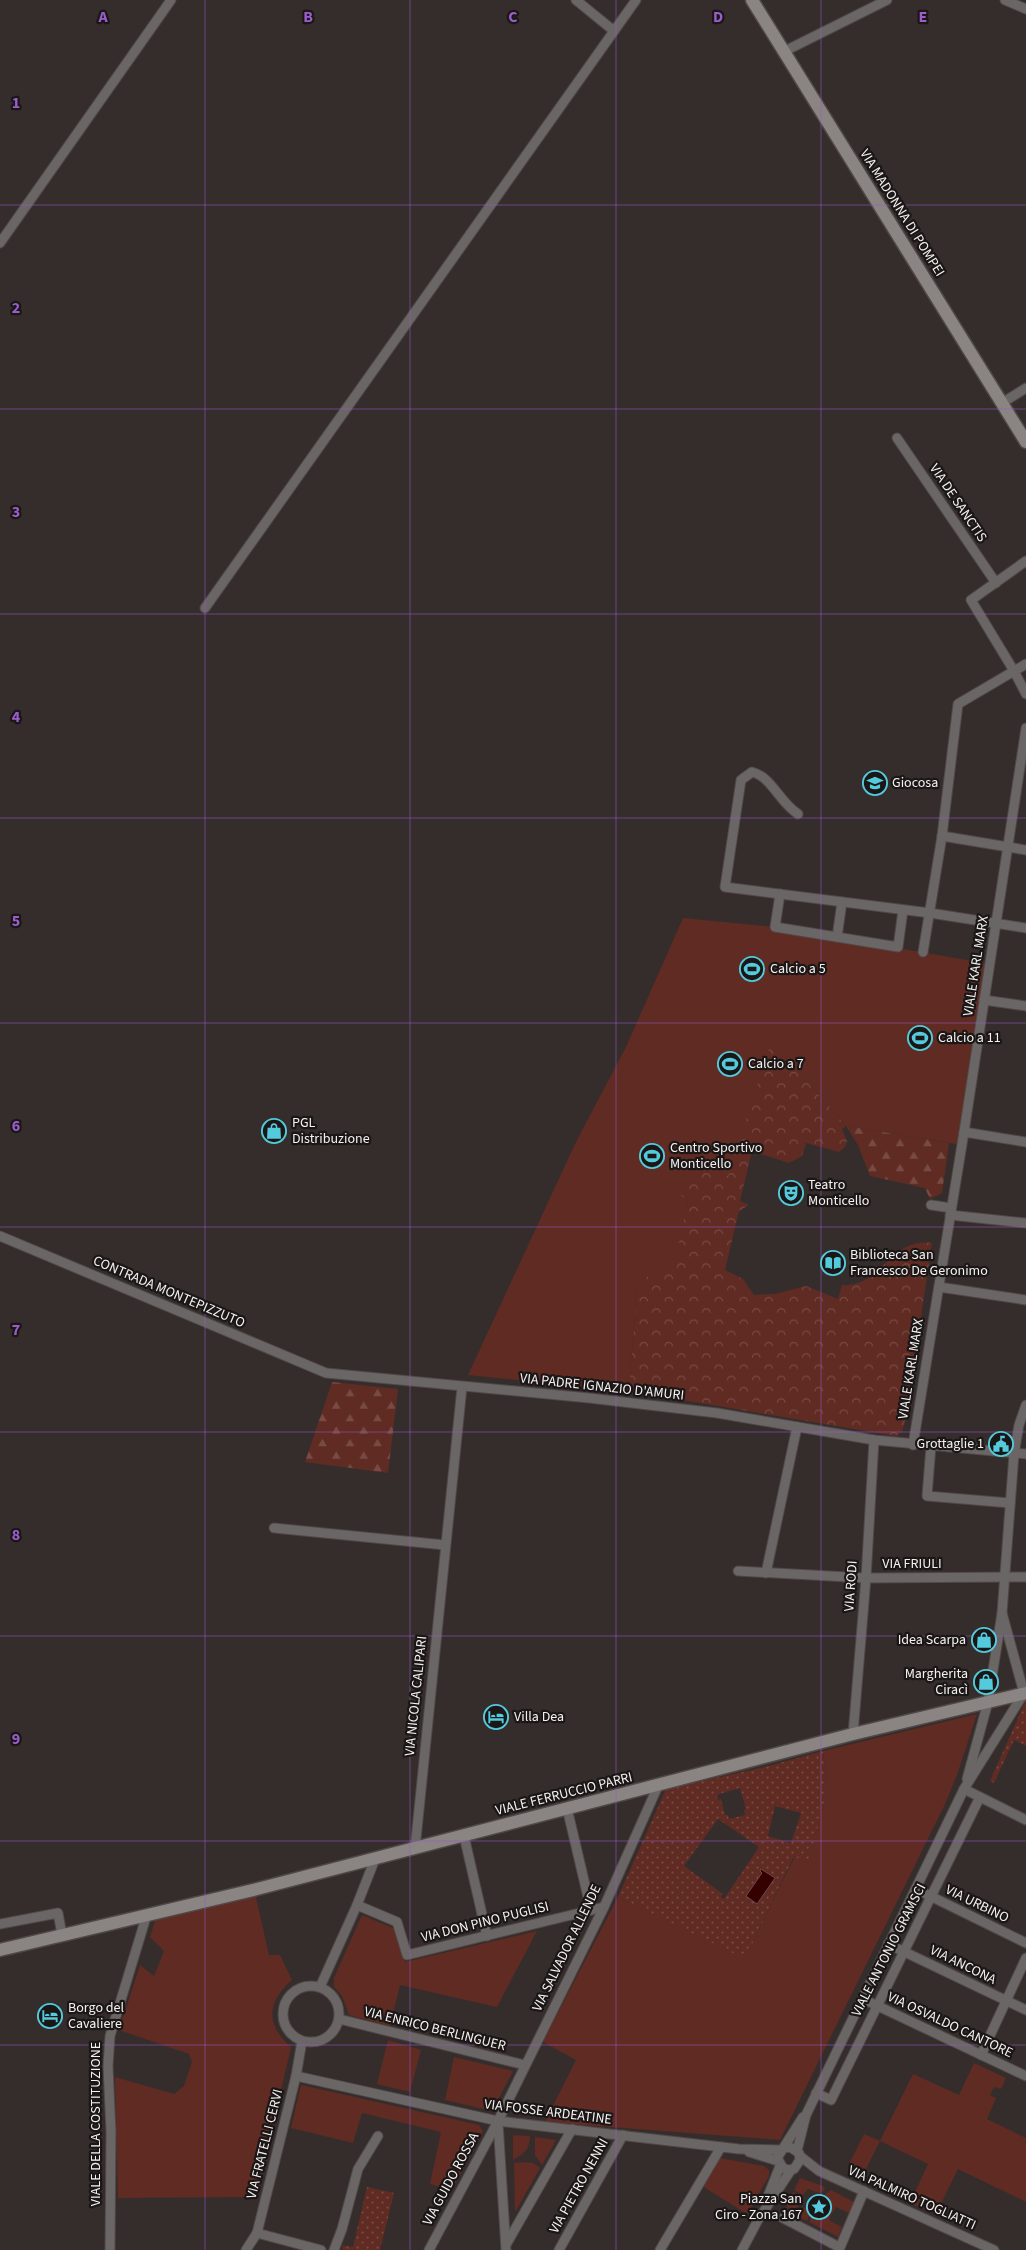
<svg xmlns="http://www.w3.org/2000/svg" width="1026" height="2250" viewBox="0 0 1026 2250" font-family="'Source Sans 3',sans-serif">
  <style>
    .grass { fill: #602b23 }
    .forest { fill: url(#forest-firs) }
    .park { fill: url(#park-crowns) }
    .garden { fill: url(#garden-dots); fill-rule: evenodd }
    .water { fill: #340000; stroke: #6e4848 }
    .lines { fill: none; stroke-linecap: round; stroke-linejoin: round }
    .street-casing { stroke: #504847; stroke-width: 11 }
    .secondary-casing { stroke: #504847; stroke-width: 15 }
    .street { stroke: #6a6665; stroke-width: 9 }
    .secondary { stroke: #8a8483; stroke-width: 12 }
    .grid { fill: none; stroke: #9a5dcb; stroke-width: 1; stroke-opacity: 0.55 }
    .labels { text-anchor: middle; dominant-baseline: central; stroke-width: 4.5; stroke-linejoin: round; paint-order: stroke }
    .street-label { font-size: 14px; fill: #f6f1f0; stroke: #1a1716 }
    .poi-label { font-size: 14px; fill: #f6f1f0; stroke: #1a1716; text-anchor: start }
    .grid-label { font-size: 16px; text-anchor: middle; font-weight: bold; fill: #9a5dcb; stroke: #1a1716; stroke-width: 4.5; stroke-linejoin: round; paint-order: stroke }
  </style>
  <defs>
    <pattern id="forest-firs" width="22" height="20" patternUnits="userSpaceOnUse" patternTransform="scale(1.25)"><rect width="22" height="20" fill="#602b23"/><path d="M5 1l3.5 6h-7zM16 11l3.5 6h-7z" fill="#774a43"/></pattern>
    <pattern id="park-crowns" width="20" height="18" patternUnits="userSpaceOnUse" patternTransform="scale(1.25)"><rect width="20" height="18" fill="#602b23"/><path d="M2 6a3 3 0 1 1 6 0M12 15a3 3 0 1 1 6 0" fill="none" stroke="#774a43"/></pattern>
    <pattern id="garden-dots" width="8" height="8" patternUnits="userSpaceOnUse" patternTransform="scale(1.25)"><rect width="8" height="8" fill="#602b23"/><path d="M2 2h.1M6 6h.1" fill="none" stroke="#774a43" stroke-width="1.8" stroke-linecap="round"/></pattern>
  </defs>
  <rect width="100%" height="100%" fill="#352d2c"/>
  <!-- grass -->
  <g class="grass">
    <path d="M683,918L775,927L990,964L962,1145L846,1126L775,1045L728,1176L679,1194L688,1199L676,1257L637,1284L629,1391L468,1375L575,1144L626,1047Z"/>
    <path d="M977,1714L957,1775L945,1804L780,2140L545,2122L576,2060L543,2042L618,1897L745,1958L795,1856L808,1862L827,1793L823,1751Z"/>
    <path d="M255,1893L269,1955H280L292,1980C267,2001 265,2025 291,2047L257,2197L118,2198L115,2077L174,2094L184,2086L192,2062L189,2054L119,2030L140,1965L154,1976L164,1951L150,1937L155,1921Z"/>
    <path d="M362,1915L395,1929L405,1962L537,1931L497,2007L400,1985L390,2026L349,2015L342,1996L334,1987V1978Z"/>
    <path d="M388,2040L421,2050L410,2092L377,2084Z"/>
    <path d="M454,2057L513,2071L492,2111L445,2100Z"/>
    <path d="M974,2063L1006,2078L1001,2089L994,2087L990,2095L996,2098L987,2119L1026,2138V2202L958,2169L936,2214L910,2203L928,2164L880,2141L865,2171L849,2164L864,2134L880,2141L913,2074L959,2095Z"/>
    <path d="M301,2085L479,2125L483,2131L452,2190L430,2184L441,2132L362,2113L353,2143L291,2128Z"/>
    <path d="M513,2135L530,2136C530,2149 524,2154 513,2160Z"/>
    <path d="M535,2137L556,2140L542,2165L535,2155Z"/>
    <path d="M719,2158L764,2166L769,2170V2176L747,2214L702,2186Z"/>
    <path d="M523,2162L533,2163L540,2168L515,2212L514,2163Z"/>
    <path d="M800,2178L825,2187L824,2191L819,2193L808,2189L803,2195L794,2190Z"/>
    <path d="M831,2190L854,2202L849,2213L836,2207L829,2218L830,2221L842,2227L838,2237L809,2222L814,2211L820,2212L825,2208L827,2201L823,2196Z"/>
    <path d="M793,2192L803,2197L796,2201L799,2209L806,2207L812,2210L807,2221L785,2210Z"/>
  </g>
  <!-- forest -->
  <g class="forest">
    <path d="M846,1126L949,1143L942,1193L930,1199L925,1188L870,1176L858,1145Z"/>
    <path d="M332,1382L398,1389L388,1473L305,1462Z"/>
  </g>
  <!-- park -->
  <path class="park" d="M775,1045L846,1126L842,1129L847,1141L845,1147L839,1152L806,1143L802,1156L789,1163L752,1151L740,1201L749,1205L739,1211L725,1270L743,1279L754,1295L775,1294L806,1286L838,1299L842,1285C881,1288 890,1237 932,1243L906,1417L902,1432L896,1436L629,1391L637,1284L676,1256L688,1199L679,1195L691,1166L728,1176L770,1046Z"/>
  <!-- garden -->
  <g class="garden">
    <path d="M1026,1700V1746L1014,1740L994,1783L990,1781Z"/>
    <path d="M823,1751L827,1793L808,1863L794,1856L745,1959L618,1897L666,1789L765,1767ZM740,1788L746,1809L744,1810L745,1815L729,1819L728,1815H725L721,1799L718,1800L717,1797L719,1794ZM775,1806L801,1813L791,1843L768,1836ZM718,1819L759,1847L724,1899L721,1897L723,1894L684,1866Z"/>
    <path d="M367,2187L394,2193L380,2250H342L343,2245L353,2247Z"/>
  </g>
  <!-- water -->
  <path class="water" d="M761,1869L775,1878L757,1904L746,1896L762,1873L760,1871Z"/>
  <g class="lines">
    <defs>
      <g id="street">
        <path d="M576,0L614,31"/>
        <path d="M1005,0L1026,9"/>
        <path d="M783,52L887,0"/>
        <path d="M0,243L171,0"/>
        <path d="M1002,403L1026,388"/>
        <path d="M897,438L996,583"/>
        <path d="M1026,561L971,600L1014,671L1026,694"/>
        <path d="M205,608L636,0"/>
        <path d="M798,814C779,802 772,777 752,772L741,780L725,887L930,913L1026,928"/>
        <path d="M942,836L1026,850"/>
        <path d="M780,894L775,927L898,947L903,910"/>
        <path d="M837,937L842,902"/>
        <path d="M923,952L942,836L958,704L1026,664"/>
        <path d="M984,1000L1026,1006"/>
        <path d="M964,1132L1026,1142"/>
        <path d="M931,1205L951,1208"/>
        <path d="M950,1215L1026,1223"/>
        <path d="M0,1236L326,1373L589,1398L717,1413L874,1440L1026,1454"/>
        <path d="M939,1287L1026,1300"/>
        <path d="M913,1445L964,1132L1026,728"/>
        <path d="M931,1446L927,1496L1010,1503"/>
        <path d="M274,1528L445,1545"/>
        <path d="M738,1571L866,1578L1026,1577"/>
        <path d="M766,1573L797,1427"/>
        <path d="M853,1734L866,1578L874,1440"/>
        <path d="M967,1779L988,1702L1002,1613L1014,1454L1019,1425L1026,1405"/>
        <path d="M964,1789L1026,1820"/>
        <path d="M567,1808L591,1910"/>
        <path d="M464,1836L487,1936"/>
        <path d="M415,1849L462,1387"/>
        <path d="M916,1889L1026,1943"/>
        <path d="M357,1905L397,1922L407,1955L604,1907"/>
        <path d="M0,1924L58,1913L62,1935"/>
        <path d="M888,1944L1026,2010"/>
        <circle cx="311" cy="2014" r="28"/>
        <path d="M320,1987L357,1905L375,1859"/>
        <path d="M863,1999L1026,2076"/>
        <path d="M339,2019L525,2065"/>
        <path d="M981,2055L1026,1958"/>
        <path d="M296,2076L498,2121L739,2149L781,2150"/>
        <path d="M816,2093L831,2100L980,1797"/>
        <path d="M498,2122L506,2250"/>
        <path d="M784,2148L790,2147L799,2153L800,2160L794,2169L788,2170L783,2168L777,2158L803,2117"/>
        <path d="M797,2151L806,2115L964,1789L1024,1693L1002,1613"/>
        <path d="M749,2152L778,2161"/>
        <path d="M800,2156L819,2171L994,2250"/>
        <path d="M766,2201L780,2166"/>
        <path d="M783,2218L839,2247"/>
        <path d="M257,2233L321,2250"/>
        <path d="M507,2243L572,2129"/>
        <path d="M110,2250L111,2132L108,2066L110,2036L147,1914"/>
        <path d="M246,2250L257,2233L296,2076L302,2041"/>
        <path d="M334,2250L342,2229L358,2169L378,2136"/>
        <path d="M429,2250L498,2121L604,1907L658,1786"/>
        <path d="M559,2250L623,2135"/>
        <path d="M660,2250L721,2147"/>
        <path d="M742,2250L758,2220L791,2170"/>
        <path d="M839,2250L864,2191"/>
      </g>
      <g id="secondary">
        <path d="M752,0L1026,442"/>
        <path d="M0,1950L257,1889L853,1734L1026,1693"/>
      </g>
    </defs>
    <!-- street casing -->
    <use href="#street" class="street-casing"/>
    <!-- secondary casing -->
    <use href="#secondary" class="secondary-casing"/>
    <!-- street -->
    <use href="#street" class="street"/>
    <!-- secondary -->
    <use href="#secondary" class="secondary"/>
  </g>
  <!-- grid -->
  <path class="grid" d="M205,0V2250M410,0V2250M616,0V2250M821,0V2250M0,205H1026M0,409H1026M0,614H1026M0,818H1026M0,1023H1026M0,1227H1026M0,1432H1026M0,1636H1026M0,1841H1026M0,2045H1026"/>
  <!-- icons -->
  <defs>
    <symbol id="school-ring" viewBox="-11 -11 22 22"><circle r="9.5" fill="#1a1716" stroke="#54cadd" stroke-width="1.5"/><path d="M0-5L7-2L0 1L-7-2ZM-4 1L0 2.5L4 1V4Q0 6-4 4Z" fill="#54cadd"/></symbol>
    <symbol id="stadium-ring" viewBox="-11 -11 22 22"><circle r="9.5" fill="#1a1716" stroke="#54cadd" stroke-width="1.5"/><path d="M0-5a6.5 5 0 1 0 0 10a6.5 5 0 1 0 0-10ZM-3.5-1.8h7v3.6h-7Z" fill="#54cadd"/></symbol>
    <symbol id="shop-ring" viewBox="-11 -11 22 22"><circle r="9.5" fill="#1a1716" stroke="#54cadd" stroke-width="1.5"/><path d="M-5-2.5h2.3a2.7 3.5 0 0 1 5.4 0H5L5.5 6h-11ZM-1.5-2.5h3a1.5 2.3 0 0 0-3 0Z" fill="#54cadd"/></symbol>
    <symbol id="theatre-ring" viewBox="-11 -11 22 22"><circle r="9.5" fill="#1a1716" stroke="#54cadd" stroke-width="1.5"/><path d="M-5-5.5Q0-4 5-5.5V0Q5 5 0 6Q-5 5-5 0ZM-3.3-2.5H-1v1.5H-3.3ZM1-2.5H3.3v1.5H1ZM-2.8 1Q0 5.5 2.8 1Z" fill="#54cadd"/></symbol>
    <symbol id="library-ring" viewBox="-11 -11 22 22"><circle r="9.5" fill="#1a1716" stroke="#54cadd" stroke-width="1.5"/><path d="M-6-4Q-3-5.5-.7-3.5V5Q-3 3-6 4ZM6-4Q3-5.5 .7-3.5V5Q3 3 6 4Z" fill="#54cadd"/></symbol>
    <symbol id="civic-ring" viewBox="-11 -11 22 22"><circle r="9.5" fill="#1a1716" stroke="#54cadd" stroke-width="1.5"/><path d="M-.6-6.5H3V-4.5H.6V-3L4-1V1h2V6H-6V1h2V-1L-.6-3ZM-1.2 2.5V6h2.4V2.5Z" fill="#54cadd"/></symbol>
    <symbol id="hotel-ring" viewBox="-11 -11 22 22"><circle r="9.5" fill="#1a1716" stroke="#54cadd" stroke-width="1.5"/><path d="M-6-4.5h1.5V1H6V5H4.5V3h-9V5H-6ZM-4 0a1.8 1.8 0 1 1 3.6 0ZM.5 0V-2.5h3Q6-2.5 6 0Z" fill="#54cadd"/></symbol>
    <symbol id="sight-ring" viewBox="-11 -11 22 22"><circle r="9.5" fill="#1a1716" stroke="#54cadd" stroke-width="1.5"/><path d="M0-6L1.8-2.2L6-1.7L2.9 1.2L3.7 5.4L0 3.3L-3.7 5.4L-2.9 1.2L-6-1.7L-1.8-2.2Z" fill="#54cadd"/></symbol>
  </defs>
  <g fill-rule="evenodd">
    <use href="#school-ring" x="861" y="769" width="28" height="28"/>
    <use href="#stadium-ring" x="738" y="955" width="28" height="28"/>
    <use href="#stadium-ring" x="906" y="1024" width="28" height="28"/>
    <use href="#stadium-ring" x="716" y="1050" width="28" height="28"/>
    <use href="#shop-ring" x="260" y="1117" width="28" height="28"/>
    <use href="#stadium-ring" x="638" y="1142" width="28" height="28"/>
    <use href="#theatre-ring" x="777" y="1179" width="28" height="28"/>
    <use href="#library-ring" x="819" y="1249" width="28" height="28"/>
    <use href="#civic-ring" x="987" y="1430" width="28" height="28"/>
    <use href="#shop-ring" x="970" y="1626" width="28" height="28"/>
    <use href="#shop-ring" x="972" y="1668" width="28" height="28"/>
    <use href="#hotel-ring" x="482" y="1703" width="28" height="28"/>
    <use href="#hotel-ring" x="36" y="2002" width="28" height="28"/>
    <use href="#sight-ring" x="805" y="2193" width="28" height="28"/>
  </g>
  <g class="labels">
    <!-- street labels -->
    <g class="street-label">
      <text transform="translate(902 213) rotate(58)">VIA MADONNA DI POMPEI</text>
      <text transform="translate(958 503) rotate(56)">VIA DE SANCTIS</text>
      <text transform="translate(976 966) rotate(-81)">VIALE KARL MARX</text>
      <text transform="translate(169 1292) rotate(23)">CONTRADA MONTEPIZZUTO</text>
      <text transform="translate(911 1369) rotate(-81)">VIALE KARL MARX</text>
      <text transform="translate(602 1387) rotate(6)">VIA PADRE IGNAZIO D'AMURI</text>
      <text x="912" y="1564">VIA FRIULI</text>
      <text transform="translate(851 1586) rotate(-86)">VIA RODI</text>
      <text transform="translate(416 1696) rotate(-84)">VIA NICOLA CALIPARI</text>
      <text transform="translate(564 1794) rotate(-14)">VIALE FERRUCCIO PARRI</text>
      <text transform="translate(977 1904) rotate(26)">VIA URBINO</text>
      <text transform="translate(485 1922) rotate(-14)">VIA DON PINO PUGLISI</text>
      <text transform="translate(567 1948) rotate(-64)">VIA SALVADOR ALLENDE</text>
      <text transform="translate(889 1950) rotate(-63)">VIALE ANTONIO GRAMSCI</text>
      <text transform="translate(963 1965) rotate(26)">VIA ANCONA</text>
      <text transform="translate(950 2025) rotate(25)">VIA OSVALDO CANTORE</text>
      <text transform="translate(435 2029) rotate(14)">VIA ENRICO BERLINGUER</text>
      <text transform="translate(548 2112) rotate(7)">VIA FOSSE ARDEATINE</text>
      <text transform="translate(96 2124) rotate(-90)">VIALE DELLA COSTITUZIONE</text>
      <text transform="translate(265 2144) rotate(-76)">VIA FRATELLI CERVI</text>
      <text transform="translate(451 2179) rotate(-62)">VIA GUIDO ROSSA</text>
      <text transform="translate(579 2186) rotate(-61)">VIA PIETRO NENNI</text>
      <text transform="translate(912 2198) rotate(24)">VIA PALMIRO TOGLIATTI</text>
    </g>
    <!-- poi labels -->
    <g class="poi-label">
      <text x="892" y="783">Giocosa</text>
      <text x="770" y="969">Calcio a 5</text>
      <text x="938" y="1038">Calcio a 11</text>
      <text x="748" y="1064">Calcio a 7</text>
      <text x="292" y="1123">PGL<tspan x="292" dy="16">Distribuzione</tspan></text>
      <text x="670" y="1148">Centro Sportivo<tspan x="670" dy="16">Monticello</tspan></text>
      <text x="808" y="1185">Teatro<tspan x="808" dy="16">Monticello</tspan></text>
      <text x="850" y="1255">Biblioteca San<tspan x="850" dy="16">Francesco De Geronimo</tspan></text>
      <text x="984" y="1444" text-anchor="end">Grottaglie 1</text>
      <text x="966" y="1640" text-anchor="end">Idea Scarpa</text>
      <text x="968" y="1674" text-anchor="end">Margherita<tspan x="968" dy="16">Ciracì</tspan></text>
      <text x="514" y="1717">Villa Dea</text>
      <text x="68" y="2008">Borgo del<tspan x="68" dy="16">Cavaliere</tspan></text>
      <text x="802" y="2199" text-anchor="end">Piazza San<tspan x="802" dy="16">Ciro - Zona 167</tspan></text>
    </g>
  </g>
  <g class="grid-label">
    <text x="103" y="22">A</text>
    <text x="308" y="22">B</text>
    <text x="513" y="22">C</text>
    <text x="718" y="22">D</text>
    <text x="923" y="22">E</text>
    <text x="16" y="108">1</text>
    <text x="16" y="313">2</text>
    <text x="16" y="517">3</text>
    <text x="16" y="722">4</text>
    <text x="16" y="926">5</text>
    <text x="16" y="1131">6</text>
    <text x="16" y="1335">7</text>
    <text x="16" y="1540">8</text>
    <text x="16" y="1744">9</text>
  </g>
</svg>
